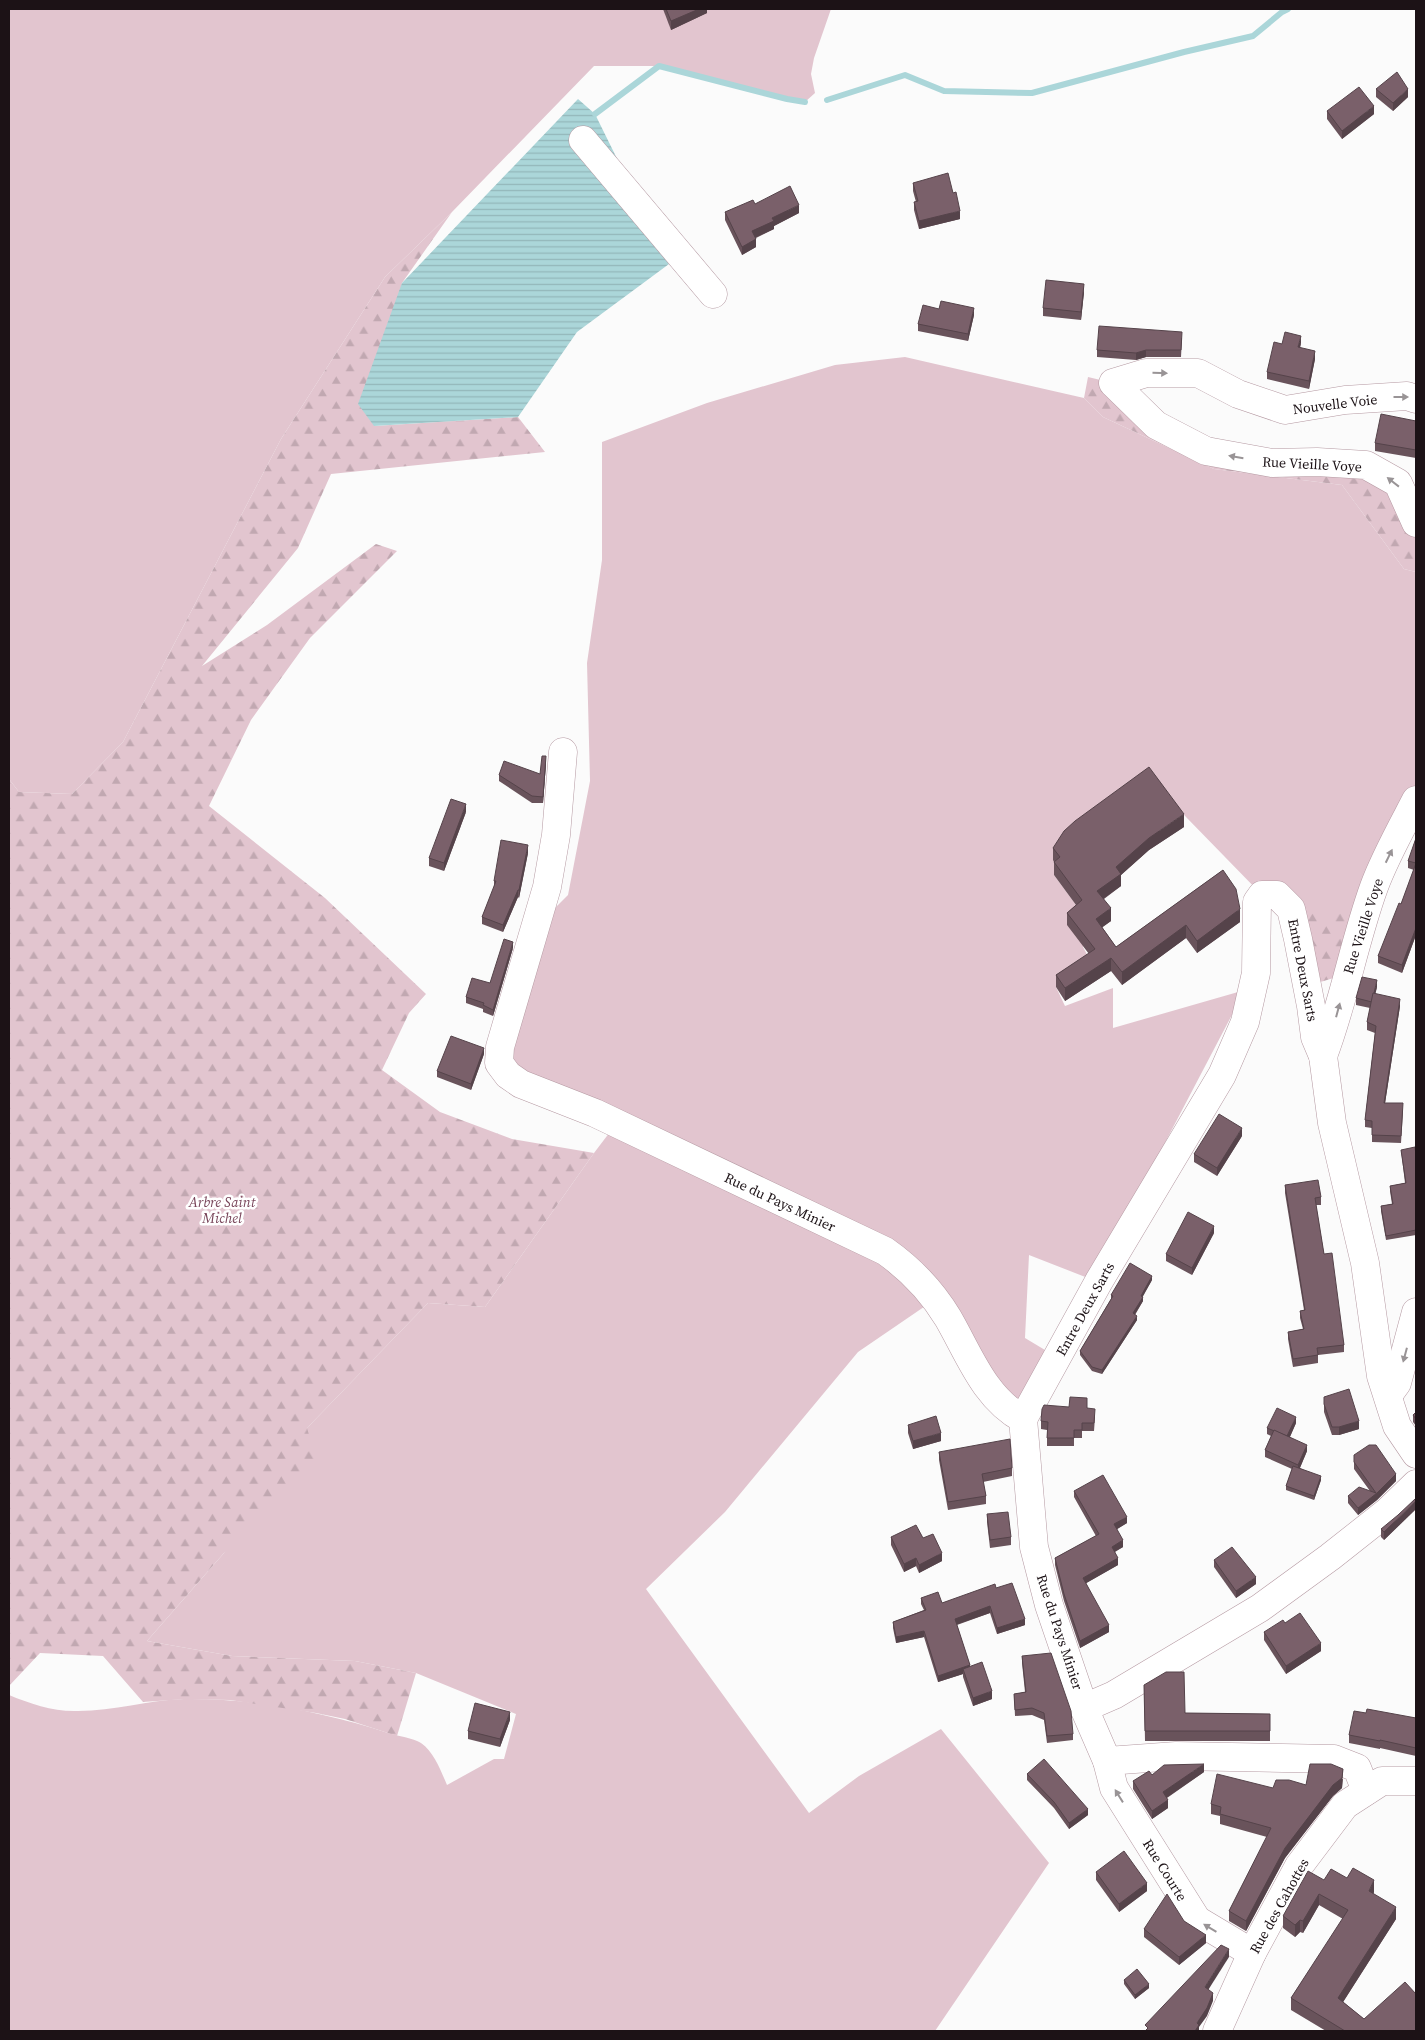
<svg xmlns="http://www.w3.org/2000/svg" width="1425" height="2040" viewBox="0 0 1425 2040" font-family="'Source Serif 4',serif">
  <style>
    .green { fill: #e2c5cf }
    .forest { fill: url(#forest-firs) }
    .water { fill: url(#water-rules) }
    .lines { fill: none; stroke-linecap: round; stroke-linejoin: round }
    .stream { stroke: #abd6d9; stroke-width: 6 }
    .minor-casing { stroke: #b599a2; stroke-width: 29 }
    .minor { stroke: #fff; stroke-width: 28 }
    .wall { fill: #69535b }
    .shaded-wall { fill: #55434a }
    .building { fill: #7a606a; stroke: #55434a }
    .oneway { fill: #999496 }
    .labels { text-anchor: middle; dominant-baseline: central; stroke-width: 5; stroke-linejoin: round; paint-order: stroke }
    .street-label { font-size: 14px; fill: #1c1216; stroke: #fff }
    .park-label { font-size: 14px; font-style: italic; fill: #784459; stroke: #fff }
  </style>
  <defs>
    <pattern id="forest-firs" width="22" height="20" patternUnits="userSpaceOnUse" patternTransform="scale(1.25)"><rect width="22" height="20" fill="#e2c5cf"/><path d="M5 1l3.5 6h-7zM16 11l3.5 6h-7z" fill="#c1a8b1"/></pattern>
    <pattern id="water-rules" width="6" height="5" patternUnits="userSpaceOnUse" patternTransform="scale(1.25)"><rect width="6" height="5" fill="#abd6d9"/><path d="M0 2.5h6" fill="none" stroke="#93b7ba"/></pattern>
  </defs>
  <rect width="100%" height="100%" fill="#fbfbfb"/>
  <!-- green -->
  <g class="green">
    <path d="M9,9H831L814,58L811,74L815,93L805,102L659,66H594L452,212L385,277L281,439L123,742L72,794L19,792L9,779Z"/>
    <path d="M905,357L1084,398L1103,417L1214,469L1342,485L1404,569L1416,572V800L1367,909H1291L1262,895L1149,779L1054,875L1082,913L1083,947L1092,964L1056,987L1065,1006L1113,988V1028L1245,990L1093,1280L1029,1255L1025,1338L1050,1353L1027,1403L1010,1404L937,1298L858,1352L725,1512L646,1589L809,1813L859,1776L941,1729L1049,1863L935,2031H9V1695C31,1704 54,1712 78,1711C114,1711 148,1700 184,1699C253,1698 323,1712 388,1733C398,1736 413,1738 421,1743C434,1752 441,1771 447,1785L494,1759H504L516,1714L416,1673L355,1661L232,1656L147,1641L224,1553L307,1428L428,1303L485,1307L594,1153L616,1124L508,1075L536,927L568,895L590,781L587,663L602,560V442L707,403L835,365Z"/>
  </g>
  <!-- forest -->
  <g class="forest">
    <path d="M452,212L402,283L374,426L518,417L545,452L331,474L298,548L202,666L267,625L376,544L397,551L310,638L251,720L209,806L325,898L426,994L409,1013L382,1070L440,1112L512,1139L594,1153L485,1307L428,1303L307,1428L317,1462L224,1553L147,1641L232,1656L355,1661L416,1673L397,1736L345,1719L316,1713L230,1700L186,1699L143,1702L103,1656L40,1653L9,1686V779L19,792L72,794L123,742L281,439L385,277Z"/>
    <path d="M1088,377L1113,383L1206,451L1367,465L1416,523V572L1404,569L1342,485L1214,469L1103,417L1084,398Z"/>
    <path d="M1291,909H1367L1347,974L1307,986Z"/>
  </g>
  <!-- water -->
  <path class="water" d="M578,99L595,114L669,264L577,332L518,417L374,426L358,404L402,283Z"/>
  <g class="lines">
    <!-- stream -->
    <g class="stream">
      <path d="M827,100L905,75L944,91L1032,93L1184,52L1253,36L1282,12L1288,9"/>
      <path d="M595,114L659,66L787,99L805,102"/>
    </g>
    <defs>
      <g id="minor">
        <path d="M583,140L713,294"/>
        <path d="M1416,399L1407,396L1345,400L1285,410L1238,394L1198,373H1146L1113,383L1156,425L1206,451L1272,463L1317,462L1366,465L1398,483L1416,523"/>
        <path d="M563,752L556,835L547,887L500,1047L499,1063L508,1075L521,1084L595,1113L885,1251C912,1270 931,1290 948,1318C969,1354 984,1398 1023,1419"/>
        <path d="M1323,1056C1344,1001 1354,942 1374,887C1384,859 1402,827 1416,800"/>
        <path d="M1389,1394L1397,1383L1416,1312"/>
        <path d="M1023,1419L1099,1281L1222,1075L1245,1022L1256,973L1257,902L1262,895H1277L1291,909L1298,939L1311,1006L1315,1037L1323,1056L1332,1123L1365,1263L1381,1376L1397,1426L1416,1454"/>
        <path d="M1023,1419L1034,1547L1049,1605L1084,1708L1107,1761L1176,1756L1334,1759L1357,1768L1366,1791"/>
        <path d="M1084,1708L1114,1695L1260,1608L1330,1557L1387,1512L1416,1484"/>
        <path d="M1107,1761L1114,1788L1197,1920L1252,1953"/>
        <path d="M1217,2031L1252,1953L1299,1866L1345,1805L1382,1781H1416"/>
      </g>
    </defs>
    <!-- minor casing -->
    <use href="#minor" class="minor-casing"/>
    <!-- minor -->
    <use href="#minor" class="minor"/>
  </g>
  <!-- wall -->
  <g class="wall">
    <path d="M663,9H707V13L671,30Z"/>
    <path d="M1376,89L1408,97L1393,111L1376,97Z"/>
    <path d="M1327,111L1374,114L1342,139L1327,119Z"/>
    <path d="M913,183L960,219L919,229L914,210V202H916L913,191Z"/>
    <path d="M755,204L799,213L774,226V229L756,238V247L742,255L725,220V212Z"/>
    <path d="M1084,292L1081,320L1043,316V308Z"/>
    <path d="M939,309L974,315L968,341L918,331V324Z"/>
    <path d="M1182,338L1181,357H1146L1136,360L1097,357V350Z"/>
    <path d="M1301,343L1300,348L1315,359L1309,389L1267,379V372Z"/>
    <path d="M1416,421V458L1375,451V443Z"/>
    <path d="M546,763L543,803H532L499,781V775L540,774Z"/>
    <path d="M466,812L444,871L429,866V858Z"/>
    <path d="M1184,827L1149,850L1121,875V886L1104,899L1111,921L1102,927L1116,947L1223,870L1240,922L1197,953L1186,938L1122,985L1111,971L1065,1001L1056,987V975L1089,954L1067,925V913L1076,905L1054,875V862L1053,860V848Z"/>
    <path d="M1416,838V935L1402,973L1378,963V956L1401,904L1414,870L1408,868V861Z"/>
    <path d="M528,853L519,898L518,897L503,932L482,924V917L494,888V881Z"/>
    <path d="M513,948L493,1016L483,1012V1009L466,1003V997L490,983Z"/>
    <path d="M1377,987L1375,994L1400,1006L1385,1103L1403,1111L1401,1143L1372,1142V1128L1365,1127V1120L1375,1033L1367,1030V1022L1370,1008L1356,1005V998Z"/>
    <path d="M484,1054L471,1090L437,1077V1071Z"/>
    <path d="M1242,1136L1217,1176L1194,1162V1154Z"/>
    <path d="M1401,1150L1416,1155V1235L1386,1240L1381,1211V1206L1392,1204L1390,1191V1186L1405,1183Z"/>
    <path d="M1285,1185L1321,1197V1205H1316L1324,1254L1344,1345V1352L1318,1355V1363L1293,1367L1288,1339V1332L1303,1329L1300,1318V1311L1304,1310L1285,1193Z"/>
    <path d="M1214,1233L1192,1275L1166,1261V1254Z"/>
    <path d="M1152,1280L1142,1297L1143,1301L1135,1315L1137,1320L1102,1374L1092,1371L1080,1355V1351L1111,1299V1295Z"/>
    <path d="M1324,1397L1359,1429L1339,1435H1332L1324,1412Z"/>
    <path d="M1087,1408L1095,1417L1094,1431H1082V1438H1074V1446H1047V1430L1041,1429V1421Z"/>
    <path d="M1416,1412V1426L1413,1422V1415Z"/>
    <path d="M1296,1423L1290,1437L1307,1451L1300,1468L1321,1480L1314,1500L1286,1490V1486L1292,1469L1265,1457V1450L1271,1436L1267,1434V1428Z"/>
    <path d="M908,1425L941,1441L913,1449L908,1433Z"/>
    <path d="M939,1452L1012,1468V1476L983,1482L986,1496V1504L948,1510L939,1460Z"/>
    <path d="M1354,1455L1396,1481L1377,1500L1358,1515L1348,1503V1496L1370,1491L1354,1469Z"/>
    <path d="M1074,1491L1127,1523L1117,1529L1123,1547L1115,1552L1118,1565L1086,1583L1109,1632L1080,1648L1064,1601L1055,1565V1558L1096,1536L1074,1497Z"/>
    <path d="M1416,1509L1384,1540L1381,1537V1529Z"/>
    <path d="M987,1514L1011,1537V1545L990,1548L987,1522Z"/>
    <path d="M891,1537L923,1538L942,1561L919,1573L916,1566L904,1572L891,1545Z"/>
    <path d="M1214,1560L1256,1584L1236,1598L1214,1567Z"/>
    <path d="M996,1588L1025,1625L997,1634L990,1613L957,1625L970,1666L992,1699L973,1706L963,1677V1674L938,1682L924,1637L896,1643L893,1628V1622L924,1610L921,1604V1598L942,1603Z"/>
    <path d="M1285,1623L1321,1651L1286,1674L1264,1640V1632Z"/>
    <path d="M1022,1656L1073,1734V1740L1047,1743L1044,1720L1032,1715L1015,1716L1014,1694L1025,1692L1022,1663Z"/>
    <path d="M1144,1685L1185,1713L1270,1714V1741H1145Z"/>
    <path d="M1366,1713L1416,1718V1756L1380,1748V1749L1349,1743V1735Z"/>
    <path d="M510,1720L500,1747L468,1739V1731Z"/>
    <path d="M1204,1772L1167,1798L1168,1808L1152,1819L1133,1789V1781L1152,1775Z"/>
    <path d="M1027,1774L1088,1815L1069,1829L1054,1808L1027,1780Z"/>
    <path d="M1343,1779L1342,1788L1333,1796L1285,1858L1246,1931L1229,1921V1911L1267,1837L1220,1824V1816L1211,1814V1804L1273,1788L1306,1785Z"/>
    <path d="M1096,1872L1147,1891L1119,1912L1096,1880Z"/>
    <path d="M1347,1878L1374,1892L1373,1894L1396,1919L1343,2002L1364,2019L1416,2031H1326L1291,2010V1998L1343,1919L1319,1905L1303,1933L1300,1932L1295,1937L1283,1928V1916L1324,1880Z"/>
    <path d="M1184,1921L1206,1943L1179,1965L1144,1937V1929Z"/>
    <path d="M1124,1980L1149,1988L1135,1999L1124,1984Z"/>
  </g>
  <!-- shaded-wall -->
  <g class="shaded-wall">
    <path d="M699,9H707V13L671,30V21Z"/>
    <path d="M1408,89V97L1393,111V103Z"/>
    <path d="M1374,106V114L1342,139V131Z"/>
    <path d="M799,205V213L774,226V229L752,239V231L772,218Z"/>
    <path d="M960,211V219L919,229V221Z"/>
    <path d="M756,239V247L742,255V247Z"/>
    <path d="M1084,284V292L1081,320V312Z"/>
    <path d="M974,308V315L968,341V334Z"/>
    <path d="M1301,336V343L1298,355V347Z"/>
    <path d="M1146,350V357L1136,360V353Z"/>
    <path d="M1315,351V359L1309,389V381Z"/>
    <path d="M546,756V763L543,803V797Z"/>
    <path d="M466,804V812L444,871V863Z"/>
    <path d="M1184,814V827L1149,850L1121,875V886L1097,903V891L1116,867L1149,838Z"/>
    <path d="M528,845V853L519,898V890Z"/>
    <path d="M518,890V897L503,932V925Z"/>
    <path d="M1111,908V921L1096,932V919Z"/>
    <path d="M1240,909V922L1197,953V941Z"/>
    <path d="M1186,925V938L1122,985V972Z"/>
    <path d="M1416,928V935L1402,973V965Z"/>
    <path d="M513,942V948L493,1016V1010Z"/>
    <path d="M1111,958V971L1065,1001V988Z"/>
    <path d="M1377,980V987L1372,1008V1002Z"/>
    <path d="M1400,999V1006L1384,1110V1103Z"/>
    <path d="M484,1048V1054L471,1090V1084Z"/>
    <path d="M1242,1128V1136L1217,1176V1168Z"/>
    <path d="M1214,1226V1233L1192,1275V1268Z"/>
    <path d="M1152,1276V1280L1141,1300V1296Z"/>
    <path d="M1143,1297V1301L1133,1317V1313Z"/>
    <path d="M1137,1316V1320L1102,1374V1370Z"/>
    <path d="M1296,1417V1423L1287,1443V1436Z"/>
    <path d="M1359,1421V1429L1339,1435V1427Z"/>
    <path d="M941,1433V1441L913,1449V1441Z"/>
    <path d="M1307,1445V1451L1298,1472V1465Z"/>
    <path d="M1396,1474V1481L1377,1500L1358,1515V1508Z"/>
    <path d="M1321,1476V1480L1314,1500V1496Z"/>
    <path d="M1416,1501V1509L1384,1540V1532Z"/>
    <path d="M1127,1517V1523L1114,1531V1524Z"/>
    <path d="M1123,1540V1547L1112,1553V1547Z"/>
    <path d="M942,1553V1561L919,1573V1565Z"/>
    <path d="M916,1558V1566L904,1572V1564Z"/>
    <path d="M1118,1558V1565L1083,1585V1578Z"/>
    <path d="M1256,1577V1584L1236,1598V1591Z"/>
    <path d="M990,1606V1613L955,1625V1619Z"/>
    <path d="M1025,1619V1625L997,1634V1628Z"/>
    <path d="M1109,1625V1632L1080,1648V1641Z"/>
    <path d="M924,1631V1637L896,1643V1637Z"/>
    <path d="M1321,1643V1651L1286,1674V1666Z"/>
    <path d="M970,1665V1671L963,1669V1674L938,1682V1676Z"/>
    <path d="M992,1691V1699L973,1706V1698Z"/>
    <path d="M510,1712V1720L500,1747V1739Z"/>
    <path d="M1204,1764V1772L1163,1800V1792Z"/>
    <path d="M1343,1769L1342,1788L1333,1796L1285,1858L1246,1931V1921L1285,1848Z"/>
    <path d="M1168,1800V1808L1152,1819V1811Z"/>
    <path d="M1088,1809V1815L1069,1829V1823Z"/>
    <path d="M1374,1880V1892L1369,1903V1891Z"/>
    <path d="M1147,1883V1891L1119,1912V1904Z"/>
    <path d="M1319,1894V1905L1303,1933V1921Z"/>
    <path d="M1396,1907V1919L1338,2010V1998Z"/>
    <path d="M1300,1920V1932L1295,1937V1925Z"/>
    <path d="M1206,1935V1943L1179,1965V1957Z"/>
    <path d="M1229,1949V1957L1205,1995V1987Z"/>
    <path d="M1149,1984V1988L1135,1999V1995Z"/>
    <path d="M1213,1993V2001L1207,2016L1199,2027V2031H1195L1197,2023Z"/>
  </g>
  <!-- building -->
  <g class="building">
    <path d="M666,9H699L671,21Z"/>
    <path d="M1397,72L1408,89L1393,103L1376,89Z"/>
    <path d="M1359,87L1374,106L1342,131L1327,111Z"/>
    <path d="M948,173L953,193L956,192L960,211L919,221L914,202L918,201L913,183Z"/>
    <path d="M790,186L799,205L772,218L774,221L752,231L756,239L742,247L725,212L753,200L755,204Z"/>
    <path d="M1046,280L1084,284L1081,312L1043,308Z"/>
    <path d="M941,301L974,308L968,334L918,324L923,305L939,309Z"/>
    <path d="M1099,326L1182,332L1181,350H1146L1136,353L1097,350Z"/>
    <path d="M1285,332L1301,336L1298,347L1315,351L1309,381L1267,372L1274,342L1282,344Z"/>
    <path d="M1381,414L1416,421V450L1375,443Z"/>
    <path d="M542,756H546L543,797L532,796L499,775L504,761L540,774Z"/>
    <path d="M1149,767L1184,814L1149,838L1116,867L1121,874L1097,891L1111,908L1096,919L1116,947L1223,870L1236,889L1240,909L1197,941L1186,925L1122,972L1111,958L1065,988L1056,975L1095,949L1067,913L1082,900L1054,862L1060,857L1053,848L1064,831L1075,821Z"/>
    <path d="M451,799L466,804L444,863L429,858Z"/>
    <path d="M1416,838V928L1402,965L1378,956L1399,903L1401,904L1416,863L1408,861Z"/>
    <path d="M501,840L528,845L519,890H518L503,925L482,917L496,881H494Z"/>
    <path d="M504,939L513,942L493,1010L483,1005L484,1003L466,997L472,978L490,983Z"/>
    <path d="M1362,977L1377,980L1372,1002L1356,998Z"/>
    <path d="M1373,993L1400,999L1384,1103H1403L1401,1136L1372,1135V1121L1365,1120L1376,1026L1367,1022Z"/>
    <path d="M451,1036L484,1048L471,1084L437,1071Z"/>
    <path d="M1219,1114L1242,1128L1217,1168L1194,1154Z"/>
    <path d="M1415,1147L1416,1155V1230L1386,1236L1381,1206L1393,1204L1390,1186L1406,1183L1401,1150Z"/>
    <path d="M1318,1180L1321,1197L1315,1198L1324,1254L1332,1253L1344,1345L1317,1348L1318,1355L1293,1359L1288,1332L1304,1329L1300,1311L1305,1310L1285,1185Z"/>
    <path d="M1188,1212L1214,1226L1192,1268L1166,1254Z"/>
    <path d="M1130,1263L1152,1276L1141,1296L1143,1297L1133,1313L1137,1316L1102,1370L1092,1367L1080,1351L1113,1296L1111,1295Z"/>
    <path d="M1349,1389L1359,1421L1339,1427H1332L1324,1404V1397Z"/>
    <path d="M1070,1397L1087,1398V1408L1095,1409L1094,1423H1082V1430H1074V1438H1047L1048,1422L1041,1421L1042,1409L1044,1405L1069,1407Z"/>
    <path d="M1277,1408L1296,1417L1287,1436L1267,1428Z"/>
    <path d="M1416,1412V1419L1413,1415Z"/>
    <path d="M936,1416L941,1433L913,1441L908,1425Z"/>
    <path d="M1274,1430L1307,1445L1298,1465L1265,1450Z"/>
    <path d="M1010,1439L1012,1468L982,1474L986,1496L948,1502L939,1452Z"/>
    <path d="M1369,1445H1376L1396,1474L1377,1493L1358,1508L1348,1496L1359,1487L1376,1493L1354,1462V1455Z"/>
    <path d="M1293,1466L1321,1476L1314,1496L1286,1486Z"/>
    <path d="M1103,1475L1127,1517L1114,1524L1123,1540L1112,1547L1118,1558L1083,1578L1109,1625L1080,1641L1064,1594L1055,1558L1099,1534L1074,1491Z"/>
    <path d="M1415,1499L1416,1501L1384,1532L1381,1529L1398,1515Z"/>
    <path d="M1008,1512L1011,1537L990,1540L987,1514Z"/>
    <path d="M916,1525L923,1538L933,1534L942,1553L919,1565L916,1558L904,1564L891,1537Z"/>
    <path d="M1232,1547L1256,1577L1236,1591L1214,1560Z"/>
    <path d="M1012,1583L1025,1619L997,1628L990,1606L955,1619L970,1665L938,1676L924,1631L896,1637L893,1622L926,1610L921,1598L938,1592L942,1603L995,1584L996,1588Z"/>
    <path d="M1300,1613L1321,1643L1286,1666L1264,1632L1283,1620L1285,1623Z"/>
    <path d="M1051,1653L1071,1711L1073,1734L1047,1736L1044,1713L1032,1708L1015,1710L1014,1694L1026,1692L1022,1656Z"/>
    <path d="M982,1662L992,1691L973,1698L963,1669Z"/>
    <path d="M1166,1672H1184L1185,1713L1270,1714V1731H1145L1144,1685Z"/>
    <path d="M475,1703L510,1712L500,1739L468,1731Z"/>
    <path d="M1367,1709L1416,1718V1748L1380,1740V1741L1349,1735L1354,1711L1366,1713Z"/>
    <path d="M1044,1759L1088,1809L1069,1823L1054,1802L1027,1774Z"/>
    <path d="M1204,1764L1163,1792L1168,1800L1152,1811L1133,1781L1149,1771L1152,1775L1164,1765Z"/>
    <path d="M1310,1764H1331L1343,1769L1342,1778L1333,1785L1285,1848L1246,1921L1229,1911L1271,1828L1220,1814L1221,1807L1211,1804L1217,1774L1273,1788L1276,1780H1289L1306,1785Z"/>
    <path d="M1124,1851L1147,1883L1119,1904L1096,1872Z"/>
    <path d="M1353,1868L1374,1880L1369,1891L1396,1907L1338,1998L1364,2019L1405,1982L1416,1994V2031H1345L1291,1998L1348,1910L1319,1894L1303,1921L1300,1920L1295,1925L1283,1916L1308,1871L1324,1880L1331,1869L1347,1878Z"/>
    <path d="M1167,1894L1184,1921L1206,1935L1179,1957L1144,1929Z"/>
    <path d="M1221,1945L1229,1949L1205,1987L1213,1993L1207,2008L1197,2023L1199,2025L1195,2031H1145L1148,2028L1145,2025Z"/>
    <path d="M1137,1969L1149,1984L1135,1995L1124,1980Z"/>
  </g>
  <!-- one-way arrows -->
  <defs><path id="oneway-solid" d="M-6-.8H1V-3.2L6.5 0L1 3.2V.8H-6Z" transform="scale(1.25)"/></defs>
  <g class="oneway">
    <use href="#oneway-solid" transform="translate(1160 373) rotate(1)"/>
    <use href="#oneway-solid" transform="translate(1401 397)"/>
    <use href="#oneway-solid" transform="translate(1236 457) rotate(-170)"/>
    <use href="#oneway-solid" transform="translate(1393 482) rotate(-142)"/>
    <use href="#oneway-solid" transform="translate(1389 856) rotate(-64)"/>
    <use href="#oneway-solid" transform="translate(1338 1010) rotate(-75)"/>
    <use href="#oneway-solid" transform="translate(1405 1355) rotate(105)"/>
    <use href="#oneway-solid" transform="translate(1119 1796) rotate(-122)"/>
    <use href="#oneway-solid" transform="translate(1210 1928) rotate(-149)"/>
  </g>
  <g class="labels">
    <!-- street labels -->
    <g class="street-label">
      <text transform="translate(1335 404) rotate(-7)">Nouvelle Voie</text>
      <text transform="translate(1312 464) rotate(3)">Rue Vieille Voye</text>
      <text transform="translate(1363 926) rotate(-72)">Rue Vieille Voye</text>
      <text transform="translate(1303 970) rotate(79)">Entre Deux Sarts</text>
      <text transform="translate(780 1202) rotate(25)">Rue du Pays Minier</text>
      <text transform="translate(1085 1309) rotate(-61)">Entre Deux Sarts</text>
      <text transform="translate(1060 1632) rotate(72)">Rue du Pays Minier</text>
      <text transform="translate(1165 1870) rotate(58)">Rue Courte</text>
      <text transform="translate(1279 1906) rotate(-61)">Rue des Cahottes</text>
    </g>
    <!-- park labels -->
    <g class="park-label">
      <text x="222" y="1202">Arbre Saint<tspan x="222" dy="16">Michel</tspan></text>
    </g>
  </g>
  <!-- border -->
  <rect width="1425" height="2040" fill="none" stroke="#1c1216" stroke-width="20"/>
</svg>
